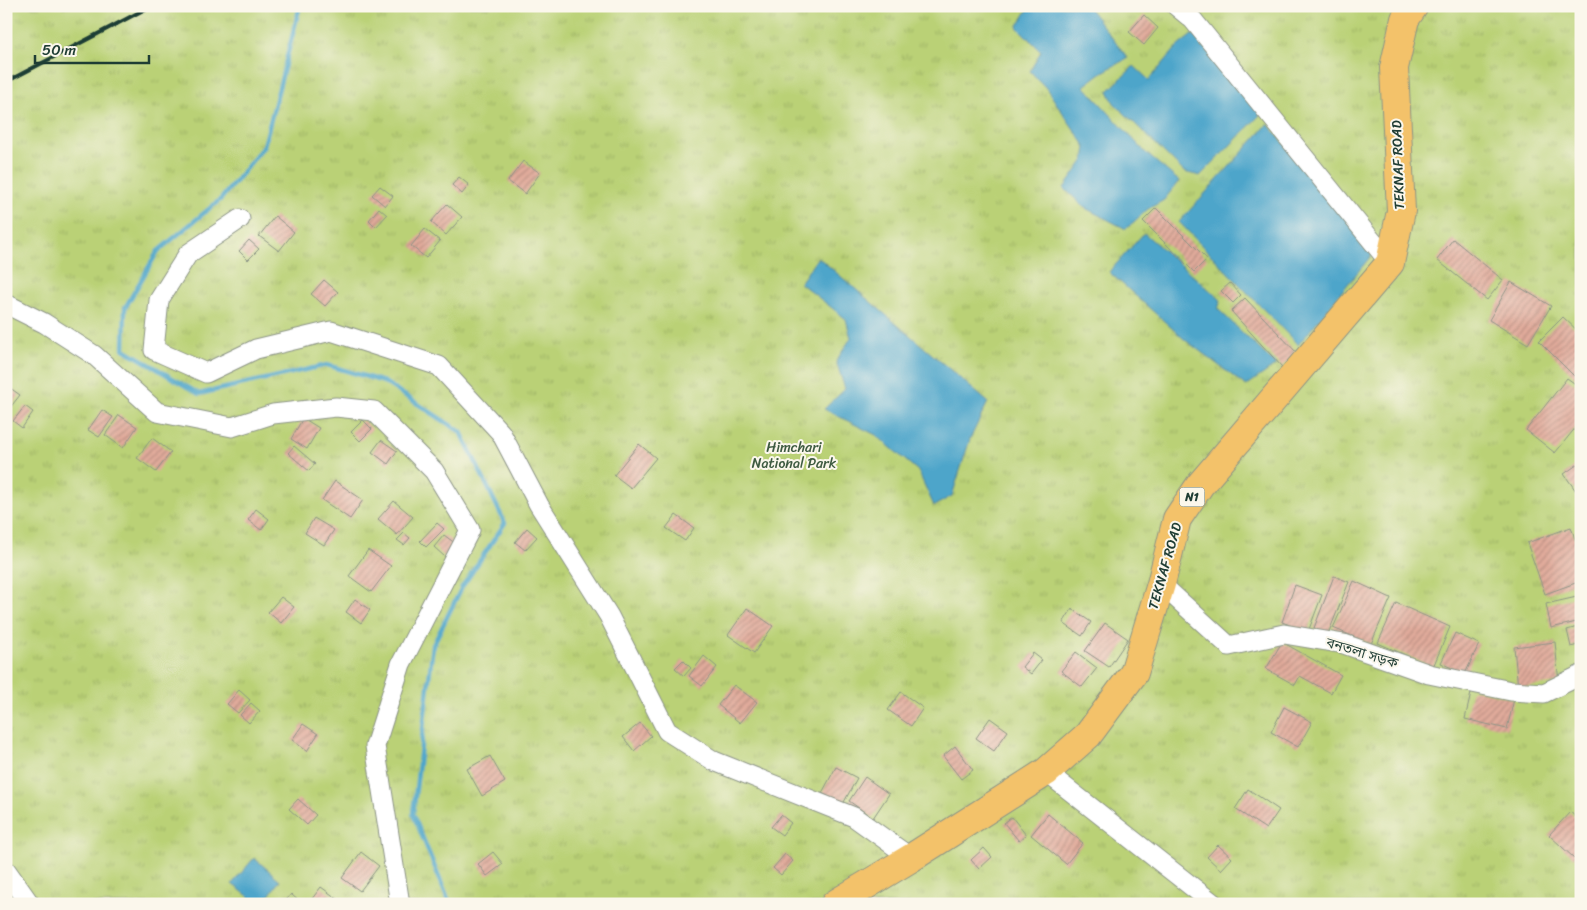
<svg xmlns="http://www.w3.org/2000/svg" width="1587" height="910" viewBox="0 0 1587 910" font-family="Sriracha,'Noto Sans Bengali',sans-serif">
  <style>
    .grass { fill: url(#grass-tufts); stroke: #6c8755 }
    .water { fill: #4da5ca; stroke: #36717f }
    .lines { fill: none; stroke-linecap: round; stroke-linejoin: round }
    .stream { stroke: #4da5ca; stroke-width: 4.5 }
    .building { fill: url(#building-hatch) }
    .street-casing { stroke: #8c9486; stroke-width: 21 }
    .highway-casing { stroke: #8c9486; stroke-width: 30 }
    .street { stroke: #fff; stroke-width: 19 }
    .highway { stroke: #f3c26a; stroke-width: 28 }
    .rail { stroke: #1f3d34; stroke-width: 4 }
    .labels { text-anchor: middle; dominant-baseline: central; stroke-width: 4; stroke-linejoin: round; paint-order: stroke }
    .shield { fill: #fbf7ec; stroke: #61756b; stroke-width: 1 }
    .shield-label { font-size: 12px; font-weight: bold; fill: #1f3d34 }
    .street-label { font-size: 14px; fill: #1f3d34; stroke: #fbf7ec }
    .park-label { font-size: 14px; fill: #3e5b41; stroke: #fbf7ec }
  </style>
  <defs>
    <pattern id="grass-tufts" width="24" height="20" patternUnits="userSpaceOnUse" patternTransform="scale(1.25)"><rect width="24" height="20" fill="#bad176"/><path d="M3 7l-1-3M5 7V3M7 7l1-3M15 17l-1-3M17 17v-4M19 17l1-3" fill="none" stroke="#9fb467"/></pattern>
    <pattern id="building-hatch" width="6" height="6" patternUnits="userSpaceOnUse" patternTransform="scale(1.25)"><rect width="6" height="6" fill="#e1ab9b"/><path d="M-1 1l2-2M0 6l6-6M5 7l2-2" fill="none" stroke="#b68c7f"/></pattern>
  </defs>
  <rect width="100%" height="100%" fill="#fbf7ec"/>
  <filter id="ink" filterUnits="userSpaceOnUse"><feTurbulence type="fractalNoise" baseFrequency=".02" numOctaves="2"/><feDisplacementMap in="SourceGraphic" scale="10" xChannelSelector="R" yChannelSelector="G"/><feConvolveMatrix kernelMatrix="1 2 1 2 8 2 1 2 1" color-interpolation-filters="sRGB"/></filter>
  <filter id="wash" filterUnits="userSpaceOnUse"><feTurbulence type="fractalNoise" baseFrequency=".0096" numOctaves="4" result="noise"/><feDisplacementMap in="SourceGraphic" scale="20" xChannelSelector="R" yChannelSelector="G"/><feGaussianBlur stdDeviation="1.12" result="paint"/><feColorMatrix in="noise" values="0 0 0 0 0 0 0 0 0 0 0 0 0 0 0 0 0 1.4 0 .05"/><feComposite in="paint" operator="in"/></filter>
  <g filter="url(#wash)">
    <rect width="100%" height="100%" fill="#f8ebd8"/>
    <!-- grass -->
    <rect class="grass" x="6" y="6" width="1575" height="898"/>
    <!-- water -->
    <g class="water">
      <path d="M1030,6H1087L1128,58L1101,73L1084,86L1147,154L1179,181L1164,200L1148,209L1126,229L1085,208L1064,188L1084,160L1086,147L1046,88L1030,71L1041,51L1017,27Z"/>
      <path d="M1193,34L1263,112L1200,176L1184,172L1114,103L1108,91L1134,66L1149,80L1178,46Z"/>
      <path d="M1268,124L1375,251L1298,345L1179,222Z"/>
      <path d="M1144,233L1221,300L1218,309L1276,365L1246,386L1184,339L1109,272Z"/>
      <path d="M818,257L988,402L970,439L952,496L934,506L918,471L876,435L824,409L845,389L836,361L851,338L846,319L800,283Z"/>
      <path d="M254,858L280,880L263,904H259L232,884Z"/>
    </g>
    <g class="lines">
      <!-- stream -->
      <path class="stream" d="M300,6L264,146L221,199L158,251L125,308L124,349L199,394L327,365L384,382L461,432L505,523L462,587L433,645L413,814L450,904"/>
    </g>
    <g id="blocks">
      <!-- building -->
      <g class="building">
        <path d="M1144,15L1158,28L1144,45L1129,32Z"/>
        <path d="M523,161L540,173L525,194L508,181Z"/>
        <path d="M459,177L469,185L462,194L452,185Z"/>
        <path d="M380,186L393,196L385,206L372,195Z"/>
        <path d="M447,204L462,217L446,235L431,222Z"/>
        <path d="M379,208L387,215L376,227L369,220Z"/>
        <path d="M1156,208L1207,259L1194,272L1143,221Z"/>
        <path d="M275,216L294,232L279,251L259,236Z"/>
        <path d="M425,229L440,241L426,258L411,246Z"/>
        <path d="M1453,239L1503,280L1487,300L1437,260Z"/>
        <path d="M249,240L259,249L248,260L239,251Z"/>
        <path d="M324,280L338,292L325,306L311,294Z"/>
        <path d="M1511,282L1551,306L1528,344L1489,320Z"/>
        <path d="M1230,283L1241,295L1233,303L1221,291Z"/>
        <path d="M1245,298L1297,353L1282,367L1231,311Z"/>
        <path d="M1563,317L1581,334V374L1576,378L1539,341Z"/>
        <path d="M1567,378L1581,388V421L1555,453L1526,430Z"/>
        <path d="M6,385L20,395L9,409L6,407Z"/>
        <path d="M25,406L33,412L22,428L13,421Z"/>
        <path d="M102,410L113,417L99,437L88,430Z"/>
        <path d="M119,415L137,427L123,448L105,435Z"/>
        <path d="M303,418L319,428L307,449L291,439Z"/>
        <path d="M363,420L372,429L360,441L351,432Z"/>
        <path d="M152,438L171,452L156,472L137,458Z"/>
        <path d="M381,440L397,451L388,464L372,452Z"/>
        <path d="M639,444L656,458L631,488L614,475Z"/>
        <path d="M294,446L315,464L309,471L288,453Z"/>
        <path d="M1581,462V498L1564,474Z"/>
        <path d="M335,481L363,500L350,519L322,500Z"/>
        <path d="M394,501L413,517L397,535L378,519Z"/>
        <path d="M256,509L269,519L261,530L248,520Z"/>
        <path d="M676,515L694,528L685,541L666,528Z"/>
        <path d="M314,518L334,530L324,545L305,533Z"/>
        <path d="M437,523L444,529L426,547L420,541Z"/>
        <path d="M1571,527L1581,556V581L1545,594L1527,543Z"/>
        <path d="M527,528L537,537L525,550L515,542Z"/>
        <path d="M404,533L410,538L404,545L397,540Z"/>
        <path d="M444,535L456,544L445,557L434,547Z"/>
        <path d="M368,550L391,566L371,592L349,576Z"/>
        <path d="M1334,576L1349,582L1328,634L1314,628Z"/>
        <path d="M1354,581L1391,598L1371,644L1333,628Z"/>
        <path d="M1295,585L1322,595L1308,632L1282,622Z"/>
        <path d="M1581,596V621L1551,628L1546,604Z"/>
        <path d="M281,597L294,607L281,623L268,612Z"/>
        <path d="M355,599L370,610L361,623L346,612Z"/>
        <path d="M1396,603L1450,627L1433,667L1378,643Z"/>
        <path d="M747,608L773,626L754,653L728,635Z"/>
        <path d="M1072,609L1091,622L1082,636L1063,623Z"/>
        <path d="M1105,623L1128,639L1109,667L1085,651Z"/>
        <path d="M1581,626V644L1571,647L1567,630Z"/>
        <path d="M1455,633L1479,644L1465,674L1441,663Z"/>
        <path d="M1282,642L1341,675L1331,693L1300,676L1295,685L1266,669Z"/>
        <path d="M1555,642L1559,683L1518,688L1514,647Z"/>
        <path d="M1076,652L1097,668L1082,687L1061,671Z"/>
        <path d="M1033,653L1042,660L1031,674L1022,667Z"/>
        <path d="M704,656L717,667L702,686L689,676Z"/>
        <path d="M683,660L691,668L684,676L675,668Z"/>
        <path d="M734,685L757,702L740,723L718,705Z"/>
        <path d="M1472,689L1514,699L1507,729L1465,719Z"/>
        <path d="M239,690L250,700L238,713L227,704Z"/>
        <path d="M901,692L923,708L911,726L888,710Z"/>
        <path d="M251,703L260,711L249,723L240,715Z"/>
        <path d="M1284,707L1312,722L1298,747L1271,732Z"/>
        <path d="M990,718L1008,731L994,751L976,738Z"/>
        <path d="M640,723L651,736L634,751L623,737Z"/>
        <path d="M303,724L318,734L307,751L292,740Z"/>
        <path d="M955,746L973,770L961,779L943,756Z"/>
        <path d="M490,756L505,782L482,796L467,769Z"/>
        <path d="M836,767L857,778L843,804L822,793Z"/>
        <path d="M865,777L889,794L873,818L849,801Z"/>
        <path d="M1248,789L1279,810L1266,829L1235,809Z"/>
        <path d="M298,799L316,815L307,825L289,809Z"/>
        <path d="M1570,812L1581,821V851L1574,858L1549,835Z"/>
        <path d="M1048,814L1083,843L1066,864L1031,835Z"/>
        <path d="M781,815L791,823L782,835L771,827Z"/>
        <path d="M1012,817L1026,835L1019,841L1004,823Z"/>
        <path d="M1218,845L1232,858L1221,870L1207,857Z"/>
        <path d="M984,848L992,857L979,869L971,860Z"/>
        <path d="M361,852L379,866L360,891L342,878Z"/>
        <path d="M493,852L503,864L487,876L478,864Z"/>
        <path d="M785,854L793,861L781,875L773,868Z"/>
        <path d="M321,887L339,900L337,904H308Z"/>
        <path d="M291,894L302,904H283Z"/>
      </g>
    </g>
  </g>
  <g filter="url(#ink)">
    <use href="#blocks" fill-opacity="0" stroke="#8c9486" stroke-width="1"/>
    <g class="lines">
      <defs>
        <g id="street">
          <path d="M1176,6L1193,20L1390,263"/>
          <path d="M240,219L188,254L159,300L154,350L206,373L256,349L331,331L439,366L501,433L539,505L609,616L667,731L714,761L854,817L911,858"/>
          <path d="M6,304L44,323L94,355L157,412L232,427L273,414L336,407L374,411L434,471L470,530L401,664L375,746L400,904"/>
          <path d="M1161,584L1229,646L1284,634L1344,644L1429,674L1511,691L1544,693L1581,675"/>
          <path d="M1046,772L1214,904"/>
          <path d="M6,870L30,904"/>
        </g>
        <path id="highway" d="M835,904L911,858L1046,772L1088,735L1134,673L1161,584L1177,519L1200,485L1390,263L1401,211L1394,68L1405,19L1414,6"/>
      </defs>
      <!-- street casing -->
      <use href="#street" class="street-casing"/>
      <!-- highway casing -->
      <use href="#highway" class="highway-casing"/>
      <!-- street -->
      <use href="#street" class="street"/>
      <!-- highway -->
      <use href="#highway" class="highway"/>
      <!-- rail -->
      <path class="rail" d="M6,82L151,6"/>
    </g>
  </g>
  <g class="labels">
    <!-- shield labels -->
    <rect class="shield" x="1179.5" y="487.5" width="25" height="19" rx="4"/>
    <g class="shield-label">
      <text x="1192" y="497">N1</text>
    </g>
    <!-- street labels -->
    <g class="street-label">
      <text transform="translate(1398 165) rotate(-92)">TEKNAF ROAD</text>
      <text transform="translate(1165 566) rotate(-74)">TEKNAF ROAD</text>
      <text transform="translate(1362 653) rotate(17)">বনতলা সড়ক</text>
    </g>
    <!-- park labels -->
    <g class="park-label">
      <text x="794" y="447">Himchari<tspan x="794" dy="16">National Park</tspan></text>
    </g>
  </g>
  <!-- margin -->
  <rect width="1587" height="910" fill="none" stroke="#fbf7ec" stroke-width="25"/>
  <!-- scale -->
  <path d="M35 55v8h114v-8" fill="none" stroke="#1f3d34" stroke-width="2.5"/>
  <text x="42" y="55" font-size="15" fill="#1f3d34" stroke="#fbf7ec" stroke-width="4" paint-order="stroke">50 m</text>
</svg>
